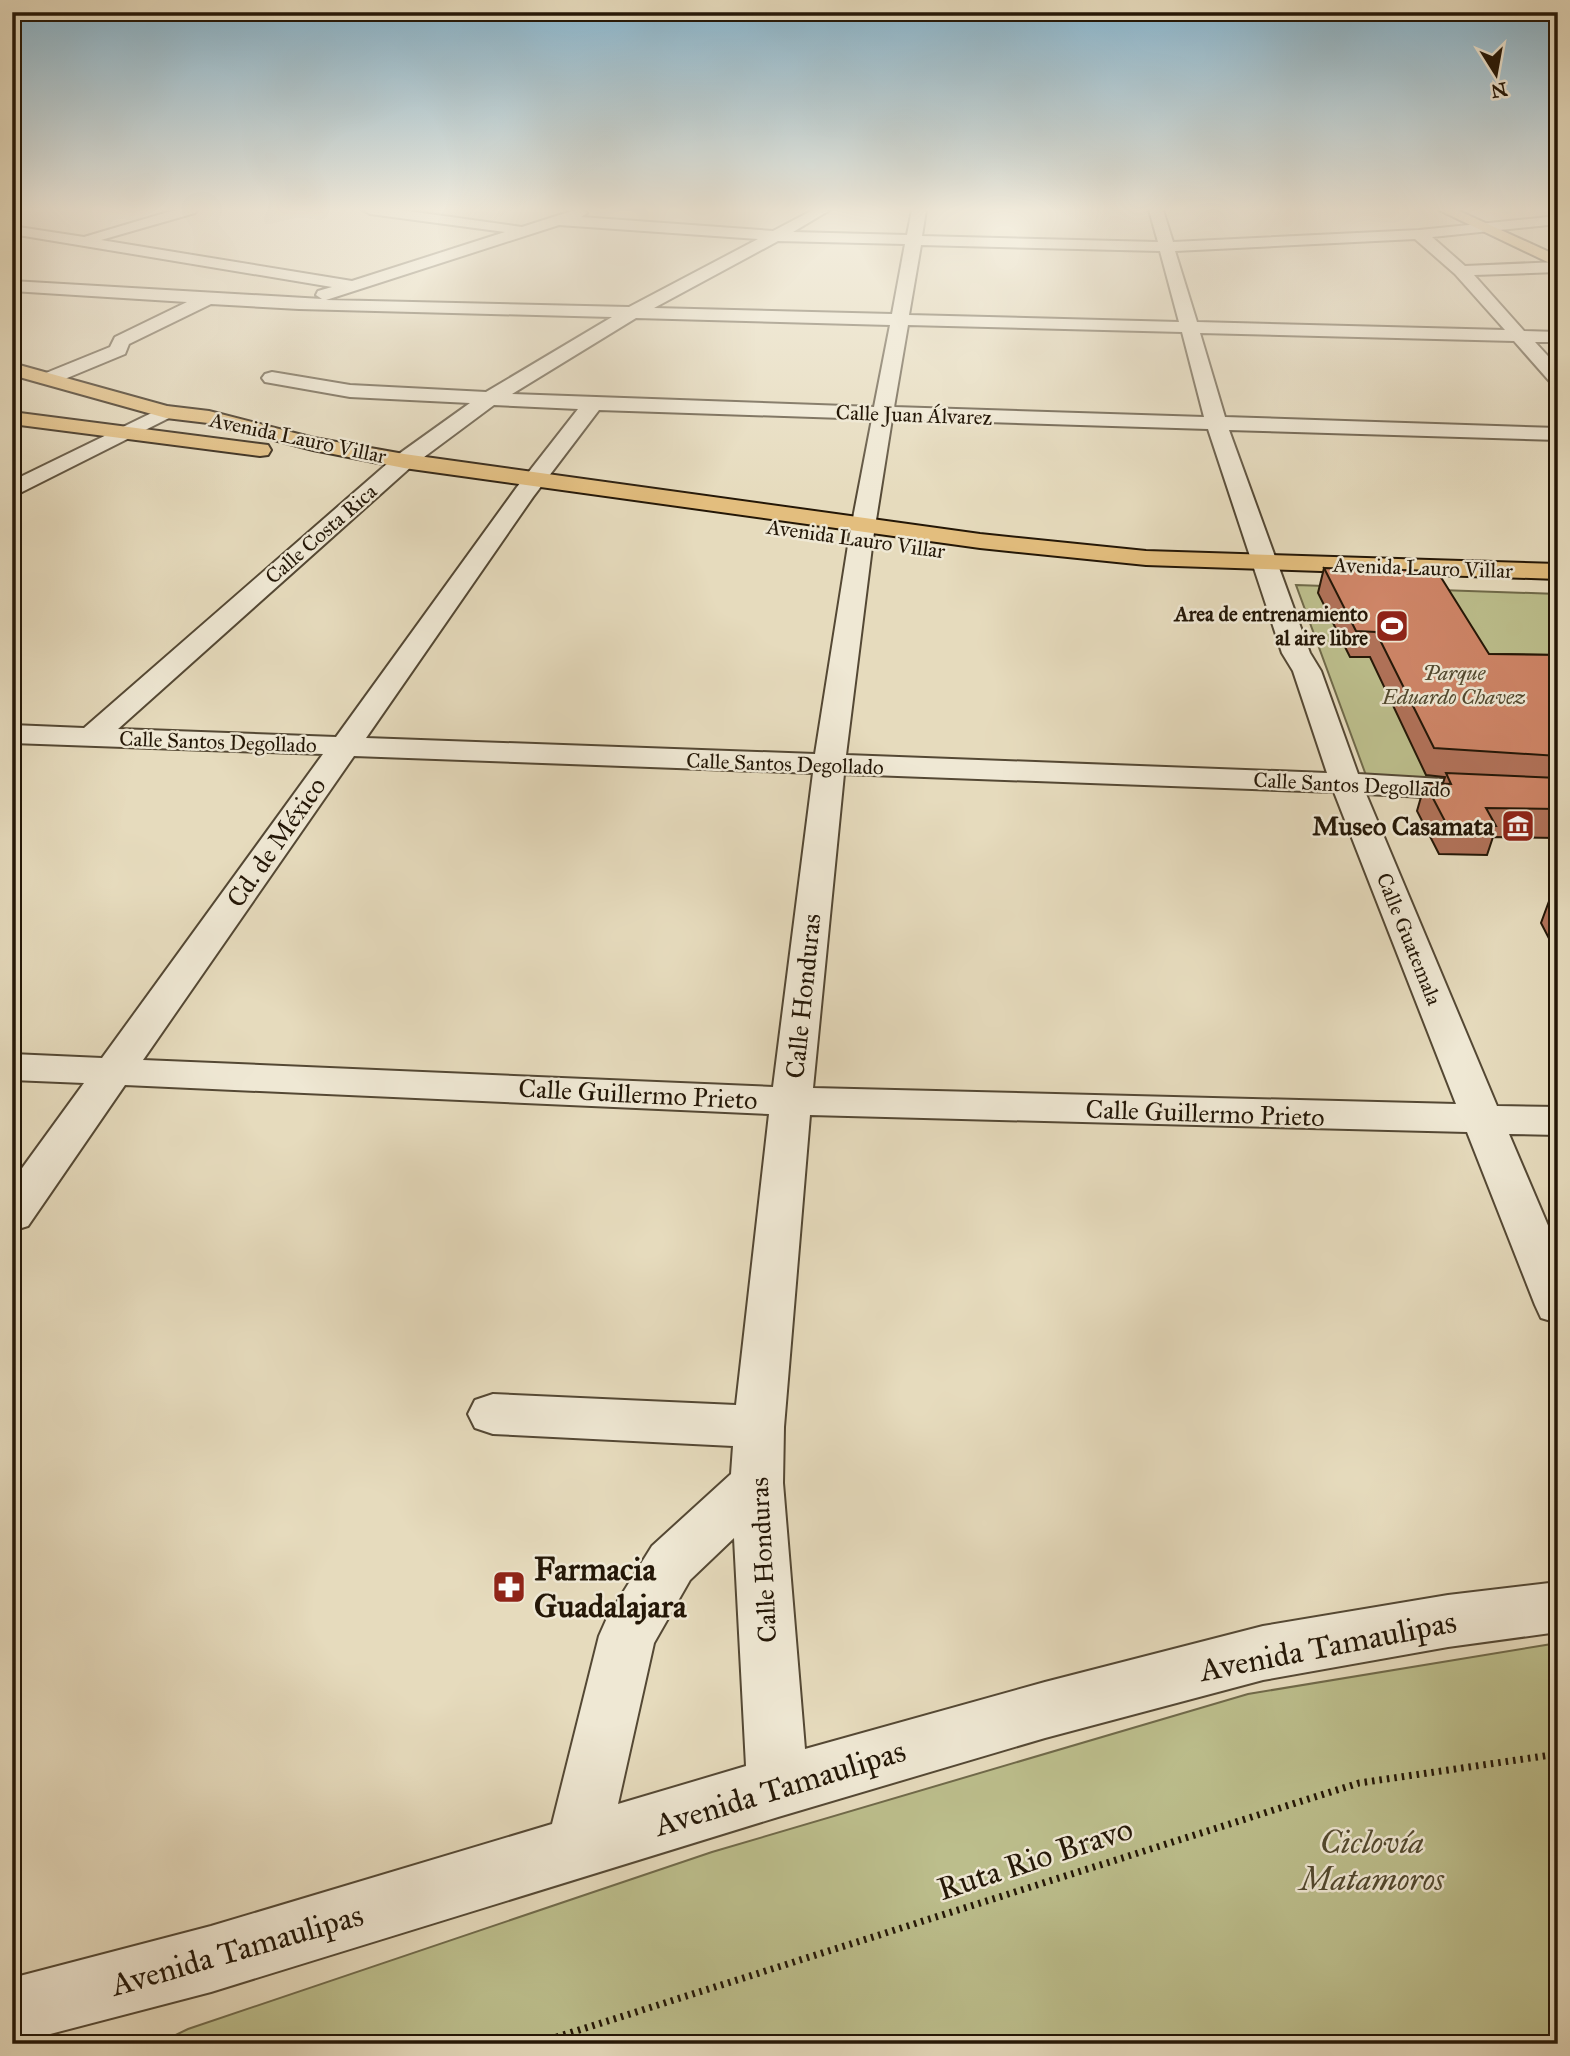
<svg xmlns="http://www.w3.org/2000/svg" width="1570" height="2056" viewBox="0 0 1570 2056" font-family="'IM FELL Great Primer',serif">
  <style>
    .green { fill: #bcbe8c; stroke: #706a4a; stroke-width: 2 }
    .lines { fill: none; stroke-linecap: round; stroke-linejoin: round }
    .minor-casing { stroke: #544834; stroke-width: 4 }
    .major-casing { stroke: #241707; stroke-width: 4 }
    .path { stroke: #241707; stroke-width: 7; stroke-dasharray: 2.5 5; stroke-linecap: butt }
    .minor { fill: #efe8d4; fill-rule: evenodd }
    .major { fill: #e3be7e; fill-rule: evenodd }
    .wall { fill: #b17259; stroke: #241707; stroke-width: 2 }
    .building { fill: #ce8567; stroke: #241707; stroke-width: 2 }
    .labels { text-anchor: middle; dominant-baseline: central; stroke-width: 5; stroke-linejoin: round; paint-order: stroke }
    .far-street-label { font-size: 21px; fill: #241707; stroke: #efe8d4 }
    .far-poi-label { font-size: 21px; font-weight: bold; fill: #241707; stroke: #efe8d4; text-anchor: end }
    .far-park-label { font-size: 21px; font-style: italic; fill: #52492f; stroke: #efe8d4 }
    .poi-label { font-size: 26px; font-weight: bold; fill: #241707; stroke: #efe8d4; text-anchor: end }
    .street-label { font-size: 26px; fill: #241707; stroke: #efe8d4 }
    .near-poi-label { font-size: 32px; font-weight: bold; fill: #241707; stroke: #efe8d4; text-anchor: start }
    .near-street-label { font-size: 32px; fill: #241707; stroke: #efe8d4 }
    .near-park-label { font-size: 32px; font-style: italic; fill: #52492f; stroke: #efe8d4 }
  </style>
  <rect width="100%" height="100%" fill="#e6dbbd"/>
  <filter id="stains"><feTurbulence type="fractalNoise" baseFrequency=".00286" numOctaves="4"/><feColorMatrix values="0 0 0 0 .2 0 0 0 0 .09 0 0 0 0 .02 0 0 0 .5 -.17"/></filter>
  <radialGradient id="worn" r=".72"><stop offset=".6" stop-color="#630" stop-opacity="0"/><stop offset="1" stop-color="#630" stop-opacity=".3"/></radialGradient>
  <!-- green -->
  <g class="green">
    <path d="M1296,585L1558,594V780L1367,778Z"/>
    <path d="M1558,1643V2044H157L188,2029L712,1852L1248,1694Z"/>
  </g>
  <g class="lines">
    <defs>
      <g id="minor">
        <path d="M175,210H197L195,213L101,240L352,281L505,232L370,214L363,210H401L522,227L575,210H584L587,213L581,217L773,231L813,210H830L793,232L907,235L912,210H926L922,236L1158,242L1149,210H1163L1173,242L1419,230L1558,216V224L1432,237L1465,266L1558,262V272L1474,275L1524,331L1558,332V342H1535L1558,367V385L1551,383L1514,341L1200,333L1225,417L1558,428V440L1229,430L1310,653L1321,671L1358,774L1558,786V804L1366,794L1497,1106L1558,1107V1135L1509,1134L1558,1249V1323L1541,1318L1535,1305L1467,1132L810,1115L784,1427L783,1483L805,1749L1045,1682L1263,1626L1448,1595L1558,1582V1632L1448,1647L1263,1680L1045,1738L778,1817L211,1992L12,2044V1978L211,1926L552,1824L599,1636L607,1618L652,1546L731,1474L733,1446L493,1434L475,1428L468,1414L475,1400L493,1394L736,1405L769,1114L125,1085L28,1226L12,1231V1182L84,1083L12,1080V1054L102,1058L323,754L12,743V725L84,728L396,456L470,403L350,397L265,382L262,378L265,374L272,372L350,385L486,392L612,317L299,309L211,304L129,344L125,354L55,383H41L38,379L41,375L110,347L115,337L187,302L12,291V281L322,299L316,295L318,291L332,287L12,234V226L84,237ZM559,225L758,239L629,307L326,300ZM1415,239L1455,274L1505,330L1197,322L1175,251ZM778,241L905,244L892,314L654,308ZM921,245L1160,251L1179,322L909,315ZM636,318L890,325L874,407L512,394ZM908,325L1182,332L1204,417L894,407ZM494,405L578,409L517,487L336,737L118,729L412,466ZM599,410L872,419L849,539L815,754L366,738L533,497ZM892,419L1208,429L1282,653L1293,671L1327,773L846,755L873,539ZM354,756L813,773L773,1087L143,1060ZM844,774L1334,792L1456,1104L813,1088ZM734,1538L746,1766L618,1804L654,1643L690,1580Z"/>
        <path d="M166,406L173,408L176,412L173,416L12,497V481Z"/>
      </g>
      <g id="major">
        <path d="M1439,210H1457L1558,256V267Z"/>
        <path d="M12,363L167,406L209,411L314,438L404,454L980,534L1146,551L1558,564V579L1146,565L980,548L404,468L313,450L208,423L166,418L12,375Z"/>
        <path d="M12,412L260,444L268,445L271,450L268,455L260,456L12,424Z"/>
      </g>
    </defs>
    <!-- minor casing -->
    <use href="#minor" class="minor-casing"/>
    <!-- major casing -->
    <use href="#major" class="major-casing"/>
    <!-- path -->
    <path class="path" d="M535,2044L1359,1783L1558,1754"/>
    <!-- minor -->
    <use href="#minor" class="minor"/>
    <!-- major -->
    <use href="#major" class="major"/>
  </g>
  <!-- wall -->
  <g class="wall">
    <path d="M1324,568L1489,654L1558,655V838L1493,837L1487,855L1439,854L1417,811L1425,783H1443L1445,777L1426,775L1370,657H1350L1318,593Z"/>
    <path d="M1552,893L1558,894V956L1541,923Z"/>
  </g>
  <!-- building -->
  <g class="building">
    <path d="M1324,568L1437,571L1489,654L1558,655V756L1434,748L1376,632L1356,631Z"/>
    <path d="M1446,773L1558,778V809L1486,808L1496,826L1447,825L1425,783L1451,784Z"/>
    <path d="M1552,893L1558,894V905Z"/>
  </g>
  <!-- sky -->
  <linearGradient id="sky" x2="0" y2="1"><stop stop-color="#87b7d2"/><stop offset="0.42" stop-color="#f4efe1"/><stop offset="1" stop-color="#f4efe1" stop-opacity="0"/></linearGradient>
  <rect width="1570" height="498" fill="url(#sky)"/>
  <!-- icons -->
  <defs>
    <symbol id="stadium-square" viewBox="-11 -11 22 22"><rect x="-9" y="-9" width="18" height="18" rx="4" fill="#8f2418" stroke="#efe8d4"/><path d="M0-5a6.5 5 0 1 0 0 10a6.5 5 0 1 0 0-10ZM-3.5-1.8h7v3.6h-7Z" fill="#fff"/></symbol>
    <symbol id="museum-square" viewBox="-11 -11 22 22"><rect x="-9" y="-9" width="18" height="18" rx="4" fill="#8f2418" stroke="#efe8d4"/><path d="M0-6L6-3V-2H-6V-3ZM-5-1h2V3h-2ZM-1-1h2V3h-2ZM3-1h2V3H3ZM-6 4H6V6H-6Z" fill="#fff"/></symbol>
    <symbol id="pharmacy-square" viewBox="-11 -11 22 22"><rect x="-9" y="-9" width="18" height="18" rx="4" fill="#8f2418" stroke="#efe8d4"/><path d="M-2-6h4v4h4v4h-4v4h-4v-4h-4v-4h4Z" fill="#fff"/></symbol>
  </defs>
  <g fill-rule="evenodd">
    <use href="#stadium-square" x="1373" y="607" width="38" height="38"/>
    <use href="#museum-square" x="1499" y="807" width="38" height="38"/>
    <use href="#pharmacy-square" x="490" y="1568" width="38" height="38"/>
  </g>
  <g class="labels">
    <!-- far-street labels -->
    <g class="far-street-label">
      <text transform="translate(914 415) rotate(2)">Calle Juan Álvarez</text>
      <text transform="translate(298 438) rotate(12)">Avenida Lauro Villar</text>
      <text transform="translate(321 534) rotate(-41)">Calle Costa Rica</text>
      <text transform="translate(856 539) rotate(8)">Avenida Lauro Villar</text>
      <text transform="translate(1423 568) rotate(2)">Avenida Lauro Villar</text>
      <text transform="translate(218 742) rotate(2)">Calle Santos Degollado</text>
      <text transform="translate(785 764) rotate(2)">Calle Santos Degollado</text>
      <text transform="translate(1352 785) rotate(3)">Calle Santos Degollado</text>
      <text transform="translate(1409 939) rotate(68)">Calle Guatemala</text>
    </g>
    <!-- far-poi labels -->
    <g class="far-poi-label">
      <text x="1368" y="614">Area de entrenamiento<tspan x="1368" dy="24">al aire libre</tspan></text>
    </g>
    <!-- far-park labels -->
    <g class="far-park-label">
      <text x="1454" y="673">Parque<tspan x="1454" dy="24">Eduardo Chavez</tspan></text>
    </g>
    <!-- poi labels -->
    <g class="poi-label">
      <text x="1494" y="826">Museo Casamata</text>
    </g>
    <!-- street labels -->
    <g class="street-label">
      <text transform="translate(276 842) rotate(-55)">Cd. de México</text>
      <text transform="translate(803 996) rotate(-84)">Calle Honduras</text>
      <text transform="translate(638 1094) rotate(3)">Calle Guillermo Prieto</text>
      <text transform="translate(1205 1113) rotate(2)">Calle Guillermo Prieto</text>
      <text transform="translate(763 1560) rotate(-93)">Calle Honduras</text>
    </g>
    <!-- near-poi labels -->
    <g class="near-poi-label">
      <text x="534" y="1569">Farmacia<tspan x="534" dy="37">Guadalajara</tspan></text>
    </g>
    <!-- near-street labels -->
    <g class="near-street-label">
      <text transform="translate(1328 1646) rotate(-11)">Avenida Tamaulipas</text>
      <text transform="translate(780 1788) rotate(-17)">Avenida Tamaulipas</text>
      <text transform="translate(1035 1859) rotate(-18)">Ruta Rio Bravo</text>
      <text transform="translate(237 1950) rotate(-16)">Avenida Tamaulipas</text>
    </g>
    <!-- near-park labels -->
    <g class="near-park-label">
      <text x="1372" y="1842">Ciclovía<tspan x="1372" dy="37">Matamoros</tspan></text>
    </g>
  </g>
  <!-- margin -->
  <rect width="1570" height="2056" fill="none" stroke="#e6dbbd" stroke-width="42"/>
  <rect x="14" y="14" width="1542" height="2028" fill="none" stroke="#241707" stroke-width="3.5"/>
  <rect x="21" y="21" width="1528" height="2014" fill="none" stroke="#241707" stroke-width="2"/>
  <!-- north arrow -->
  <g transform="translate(1496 74) rotate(169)" stroke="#efe8d4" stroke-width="5" paint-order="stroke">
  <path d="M0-5L12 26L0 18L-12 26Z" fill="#241707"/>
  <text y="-10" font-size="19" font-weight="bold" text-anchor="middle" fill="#241707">N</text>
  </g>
  <rect width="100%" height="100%" filter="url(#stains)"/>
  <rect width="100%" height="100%" fill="url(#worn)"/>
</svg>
